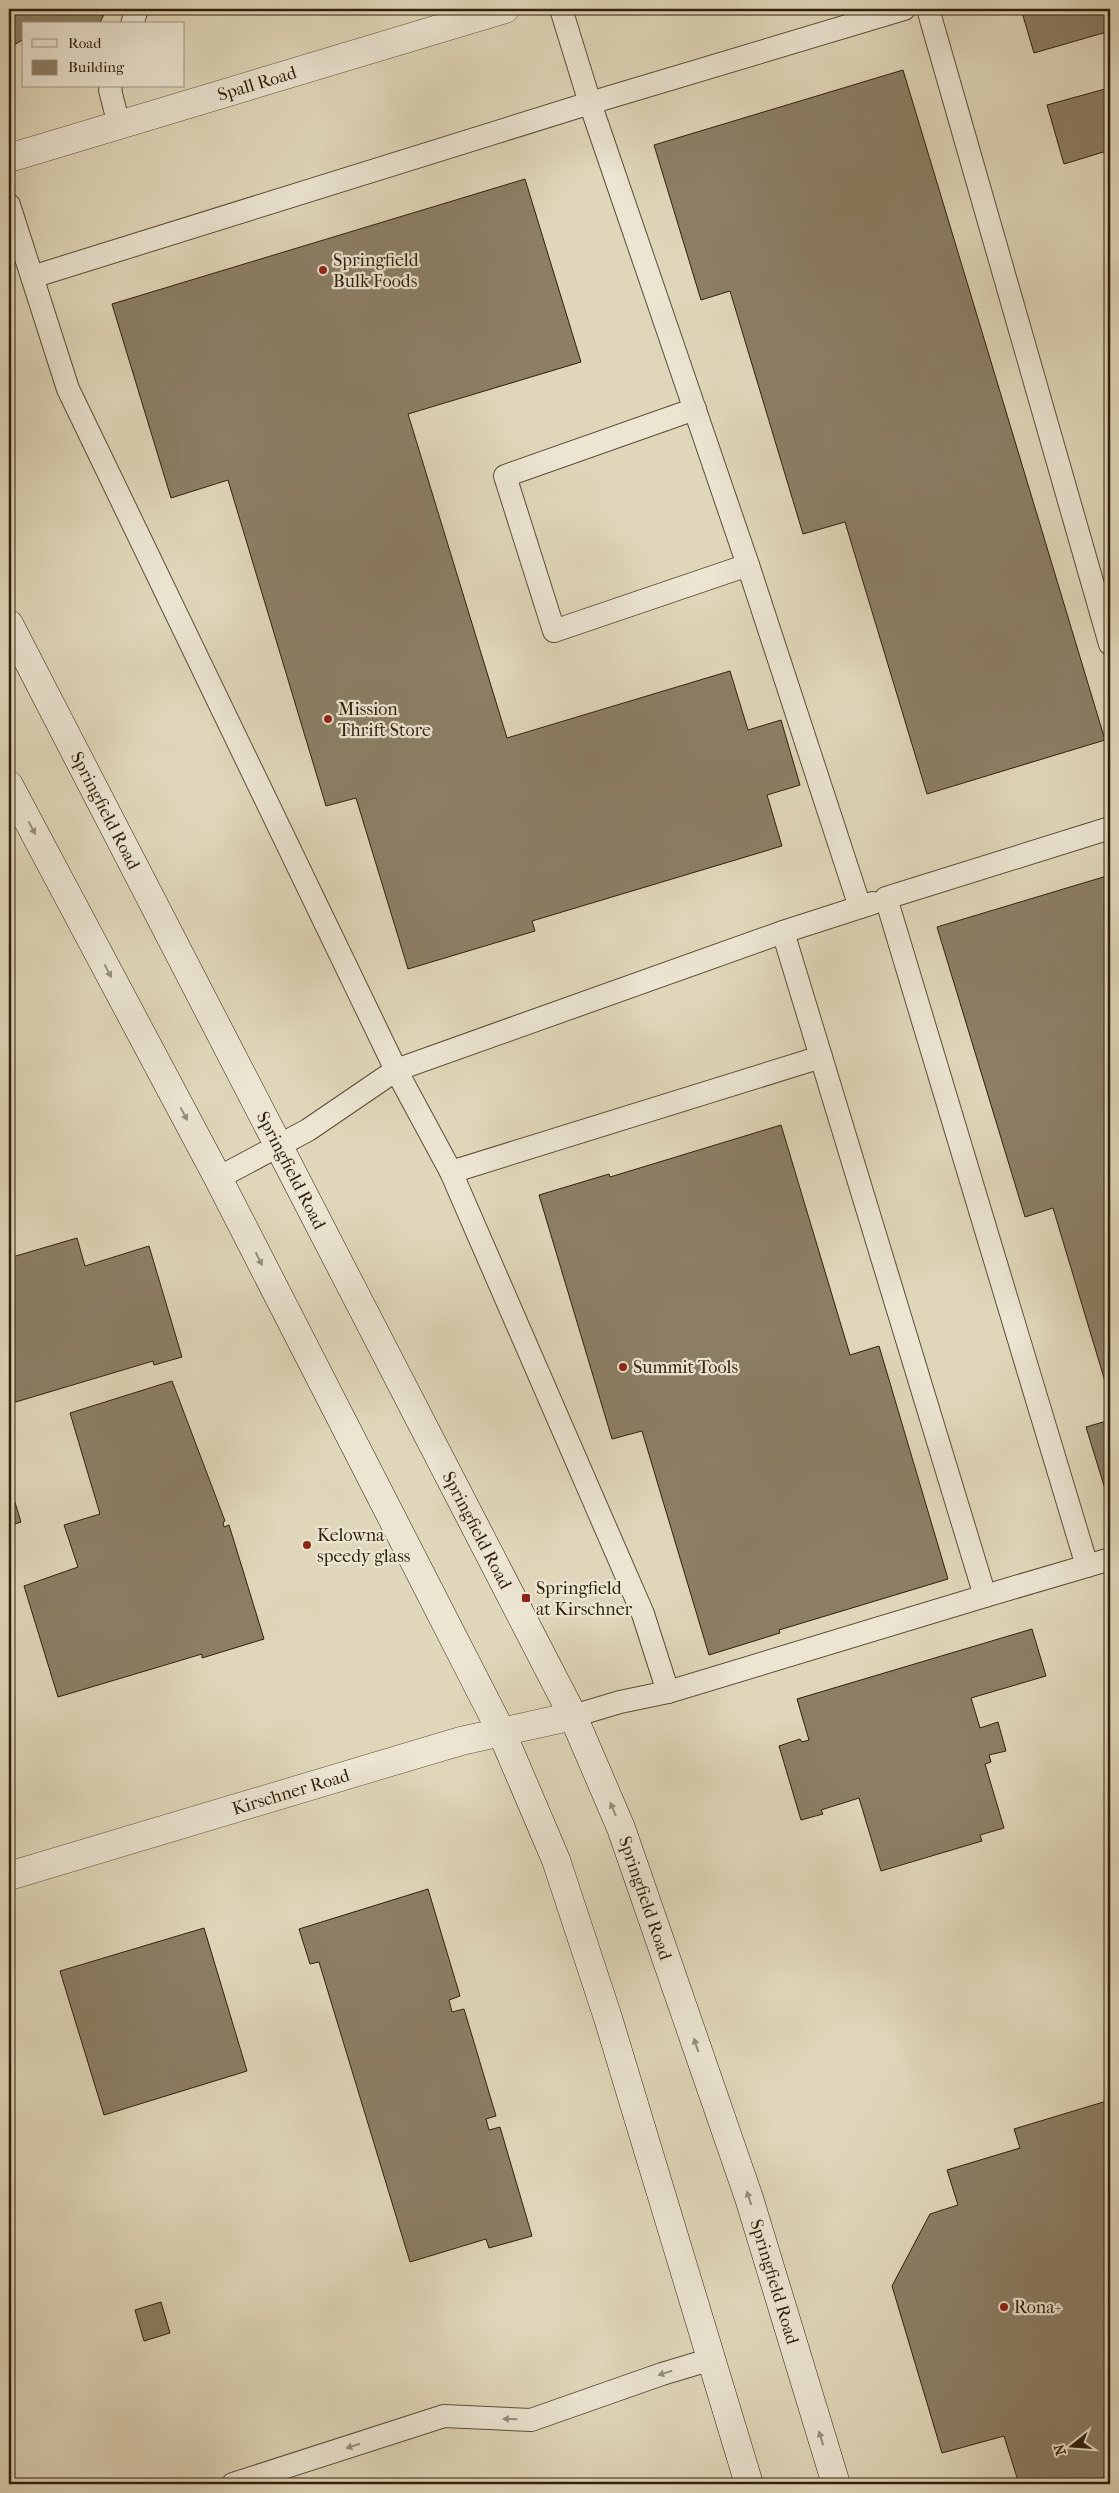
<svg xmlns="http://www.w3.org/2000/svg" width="1119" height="2493" viewBox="0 0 1119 2493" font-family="'IM FELL French Canon',serif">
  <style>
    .building { fill: #8c7f66; stroke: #301f0a }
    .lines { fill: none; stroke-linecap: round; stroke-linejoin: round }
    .lane-casing { stroke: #5c4d36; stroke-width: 24 }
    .street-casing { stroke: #5c4d36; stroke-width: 29 }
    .secondary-casing { stroke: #301f0a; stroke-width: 29 }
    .lane { stroke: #ebe5d2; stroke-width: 22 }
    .street { stroke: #ebe5d2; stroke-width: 28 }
    .secondary { stroke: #ebe5d2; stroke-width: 28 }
    .oneway { fill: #978c78 }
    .poi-dot { fill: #8f2418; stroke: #ebe5d2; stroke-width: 2 }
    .labels { text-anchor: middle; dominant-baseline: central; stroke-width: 4.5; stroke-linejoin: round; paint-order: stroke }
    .street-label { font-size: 18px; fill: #301f0a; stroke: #ebe5d2 }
    .poi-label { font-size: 18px; fill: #301f0a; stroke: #ebe5d2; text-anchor: start }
  </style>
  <rect width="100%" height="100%" fill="#e0d7ba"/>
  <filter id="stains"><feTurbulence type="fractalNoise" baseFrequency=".004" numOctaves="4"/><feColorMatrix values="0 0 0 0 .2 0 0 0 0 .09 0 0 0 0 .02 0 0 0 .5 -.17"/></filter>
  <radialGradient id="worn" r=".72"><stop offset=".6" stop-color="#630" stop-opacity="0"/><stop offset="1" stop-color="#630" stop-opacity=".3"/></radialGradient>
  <!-- building -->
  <g class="building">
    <path d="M9,9H107L99,24H24V39L9,48Z"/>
    <path d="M1021,9H1110V31L1034,53Z"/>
    <path d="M903,70L1105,740L927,794L845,522L803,534L730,291L701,300L654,145Z"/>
    <path d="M1105,89L1106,94L1110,93V150L1064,164L1047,105Z"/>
    <path d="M525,179L581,362L408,414L507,738L730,671L748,730L781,720L800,785L767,795L782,846L532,921L535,931L408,969L356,798L326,806L228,480L171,498L112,304Z"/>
    <path d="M1110,875V1398L1053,1208L1025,1217L937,927Z"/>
    <path d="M781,1125L850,1355L879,1346L948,1579L779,1630L780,1633L709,1655L642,1431L612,1439L539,1195L609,1174L610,1177Z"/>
    <path d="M77,1238L85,1266L149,1246L182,1357L154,1365L153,1361L9,1404V1258Z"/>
    <path d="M172,1381L225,1521L223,1522L224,1527L229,1525L264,1639L202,1658V1654L58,1697L24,1586L78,1567L64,1525L100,1514L70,1413Z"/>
    <path d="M1110,1420V1501L1109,1502L1086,1427Z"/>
    <path d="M9,1483L21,1522L9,1526Z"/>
    <path d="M1032,1629L1046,1676L971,1698L980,1728L998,1722L1006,1751L989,1755L991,1762L985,1764L1004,1828L980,1835L982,1841L881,1871L859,1798L821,1810L823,1814L801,1820L779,1746L800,1739L802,1742L809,1740L797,1699Z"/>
    <path d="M428,1889L460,1996L449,2000L452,2012L464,2009L496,2116L486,2119L489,2130L500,2127L532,2236L489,2248L486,2239L410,2262L319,1962L310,1964L299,1929Z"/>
    <path d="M204,1928L247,2071L104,2115L60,1971Z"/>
    <path d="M1110,2100V2484H1019L1004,2436L942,2453L892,2286L930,2214L958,2205L947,2170L1020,2148L1014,2129Z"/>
    <path d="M161,2302L170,2333L144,2341L135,2310Z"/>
  </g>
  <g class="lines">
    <defs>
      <g id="lane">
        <path d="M928,9L1110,644"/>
        <path d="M132,24L137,9"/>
        <path d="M111,86L110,90L119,125"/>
        <path d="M9,205L68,389L396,1070L451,1172L643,1614L668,1692L620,1702L573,1716"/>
        <path d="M32,277L590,103L561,9"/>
        <path d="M695,409L505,476L554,631L748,565"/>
        <path d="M1110,828L886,898L1087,1566L1110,1559"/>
        <path d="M860,907L748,565L590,103L904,9"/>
        <path d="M451,1172L821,1057L783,932"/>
        <path d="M218,1178L308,1130L396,1070L783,932L873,903"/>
        <path d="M985,1596L1087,1566"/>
        <path d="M668,1692L985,1596L821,1057"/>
        <path d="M233,2484L444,2416L531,2420L662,2374L712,2359"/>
      </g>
      <g id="street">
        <path id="s1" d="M9,158L505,9"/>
        <path id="s2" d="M9,1876L461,1741L573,1716"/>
      </g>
      <g id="secondary">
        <path id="s3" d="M9,624L573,1716L621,1828L749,2198L836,2484"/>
        <path d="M9,785L218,1178L501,1731L556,1860L608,2018L749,2484"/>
      </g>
    </defs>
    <!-- lane casing -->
    <use href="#lane" class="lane-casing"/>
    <!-- street casing -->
    <use href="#street" class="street-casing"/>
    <!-- secondary casing -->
    <use href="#secondary" class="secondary-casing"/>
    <!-- lane -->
    <use href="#lane" class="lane"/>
    <!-- street -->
    <use href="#street" class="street"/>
    <!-- secondary -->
    <use href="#secondary" class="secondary"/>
  </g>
  <!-- one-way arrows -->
  <defs><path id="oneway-solid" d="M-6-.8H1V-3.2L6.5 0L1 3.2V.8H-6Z" transform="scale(1.25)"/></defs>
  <g class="oneway">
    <use href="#oneway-solid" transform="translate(32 828) rotate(62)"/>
    <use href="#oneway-solid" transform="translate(108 971) rotate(62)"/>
    <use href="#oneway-solid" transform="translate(184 1114) rotate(62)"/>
    <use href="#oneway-solid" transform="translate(259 1259) rotate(63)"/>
    <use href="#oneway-solid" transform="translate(613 1809) rotate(-113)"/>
    <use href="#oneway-solid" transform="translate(696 2045) rotate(-109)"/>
    <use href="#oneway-solid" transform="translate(749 2198) rotate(-108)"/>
    <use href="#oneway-solid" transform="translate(665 2373) rotate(163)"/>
    <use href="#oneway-solid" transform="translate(510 2419) rotate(-178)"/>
    <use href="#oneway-solid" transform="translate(821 2438) rotate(-107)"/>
    <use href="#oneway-solid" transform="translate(353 2446) rotate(162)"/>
  </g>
  <!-- markers -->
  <g class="poi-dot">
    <circle cx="323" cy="270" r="5"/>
    <circle cx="328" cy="719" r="5"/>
    <circle cx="623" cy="1367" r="5"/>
    <circle cx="307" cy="1545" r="5"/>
    <rect x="521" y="1593" width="10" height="10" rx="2.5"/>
    <circle cx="1004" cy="2307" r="5"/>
  </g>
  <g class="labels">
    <!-- street labels -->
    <g class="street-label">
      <text stroke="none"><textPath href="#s1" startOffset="259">Spall Road</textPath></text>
      <text stroke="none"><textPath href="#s3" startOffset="210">Springfield Road</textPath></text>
      <text stroke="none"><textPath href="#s3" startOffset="615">Springfield Road</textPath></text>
      <text stroke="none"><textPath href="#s3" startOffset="1020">Springfield Road</textPath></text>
      <text stroke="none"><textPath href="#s2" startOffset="294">Kirschner Road</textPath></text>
      <text stroke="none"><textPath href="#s3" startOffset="1425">Springfield Road</textPath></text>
      <text stroke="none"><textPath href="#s3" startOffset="1830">Springfield Road</textPath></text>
    </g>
    <!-- poi labels -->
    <g class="poi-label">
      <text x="333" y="260">Springfield<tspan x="333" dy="21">Bulk Foods</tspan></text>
      <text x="338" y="709">Mission<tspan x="338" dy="21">Thrift Store</tspan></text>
      <text x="633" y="1367">Summit Tools</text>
      <text x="317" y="1535">Kelowna<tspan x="317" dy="21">speedy glass</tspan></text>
      <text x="536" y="1588">Springfield<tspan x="536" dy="21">at Kirschner</tspan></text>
      <text x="1014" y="2307">Rona+</text>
    </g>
  </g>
  <!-- margin -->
  <rect width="1119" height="2493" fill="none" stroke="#e0d7ba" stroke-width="30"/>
  <rect x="10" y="10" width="1099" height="2473" fill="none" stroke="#301f0a" stroke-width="2.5"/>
  <rect x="15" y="15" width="1089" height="2463" fill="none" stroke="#301f0a"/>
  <!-- legend -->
  <rect x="22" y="22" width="162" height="65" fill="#ebe5d2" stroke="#a09682"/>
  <rect x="32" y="39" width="25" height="8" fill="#ebe5d2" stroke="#a09682"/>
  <text x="68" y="48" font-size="15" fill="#301f0a">Road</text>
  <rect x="32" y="60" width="25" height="15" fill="#8c7f66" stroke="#a09682"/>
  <text x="68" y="72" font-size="15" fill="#301f0a">Building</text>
  <!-- north arrow -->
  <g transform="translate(1072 2446) rotate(253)" stroke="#ebe5d2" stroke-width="4" paint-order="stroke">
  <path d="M0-4L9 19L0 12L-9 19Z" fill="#301f0a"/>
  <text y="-8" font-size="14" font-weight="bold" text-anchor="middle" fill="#301f0a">N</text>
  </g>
  <rect width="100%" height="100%" filter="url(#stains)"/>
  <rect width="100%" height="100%" fill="url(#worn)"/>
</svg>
